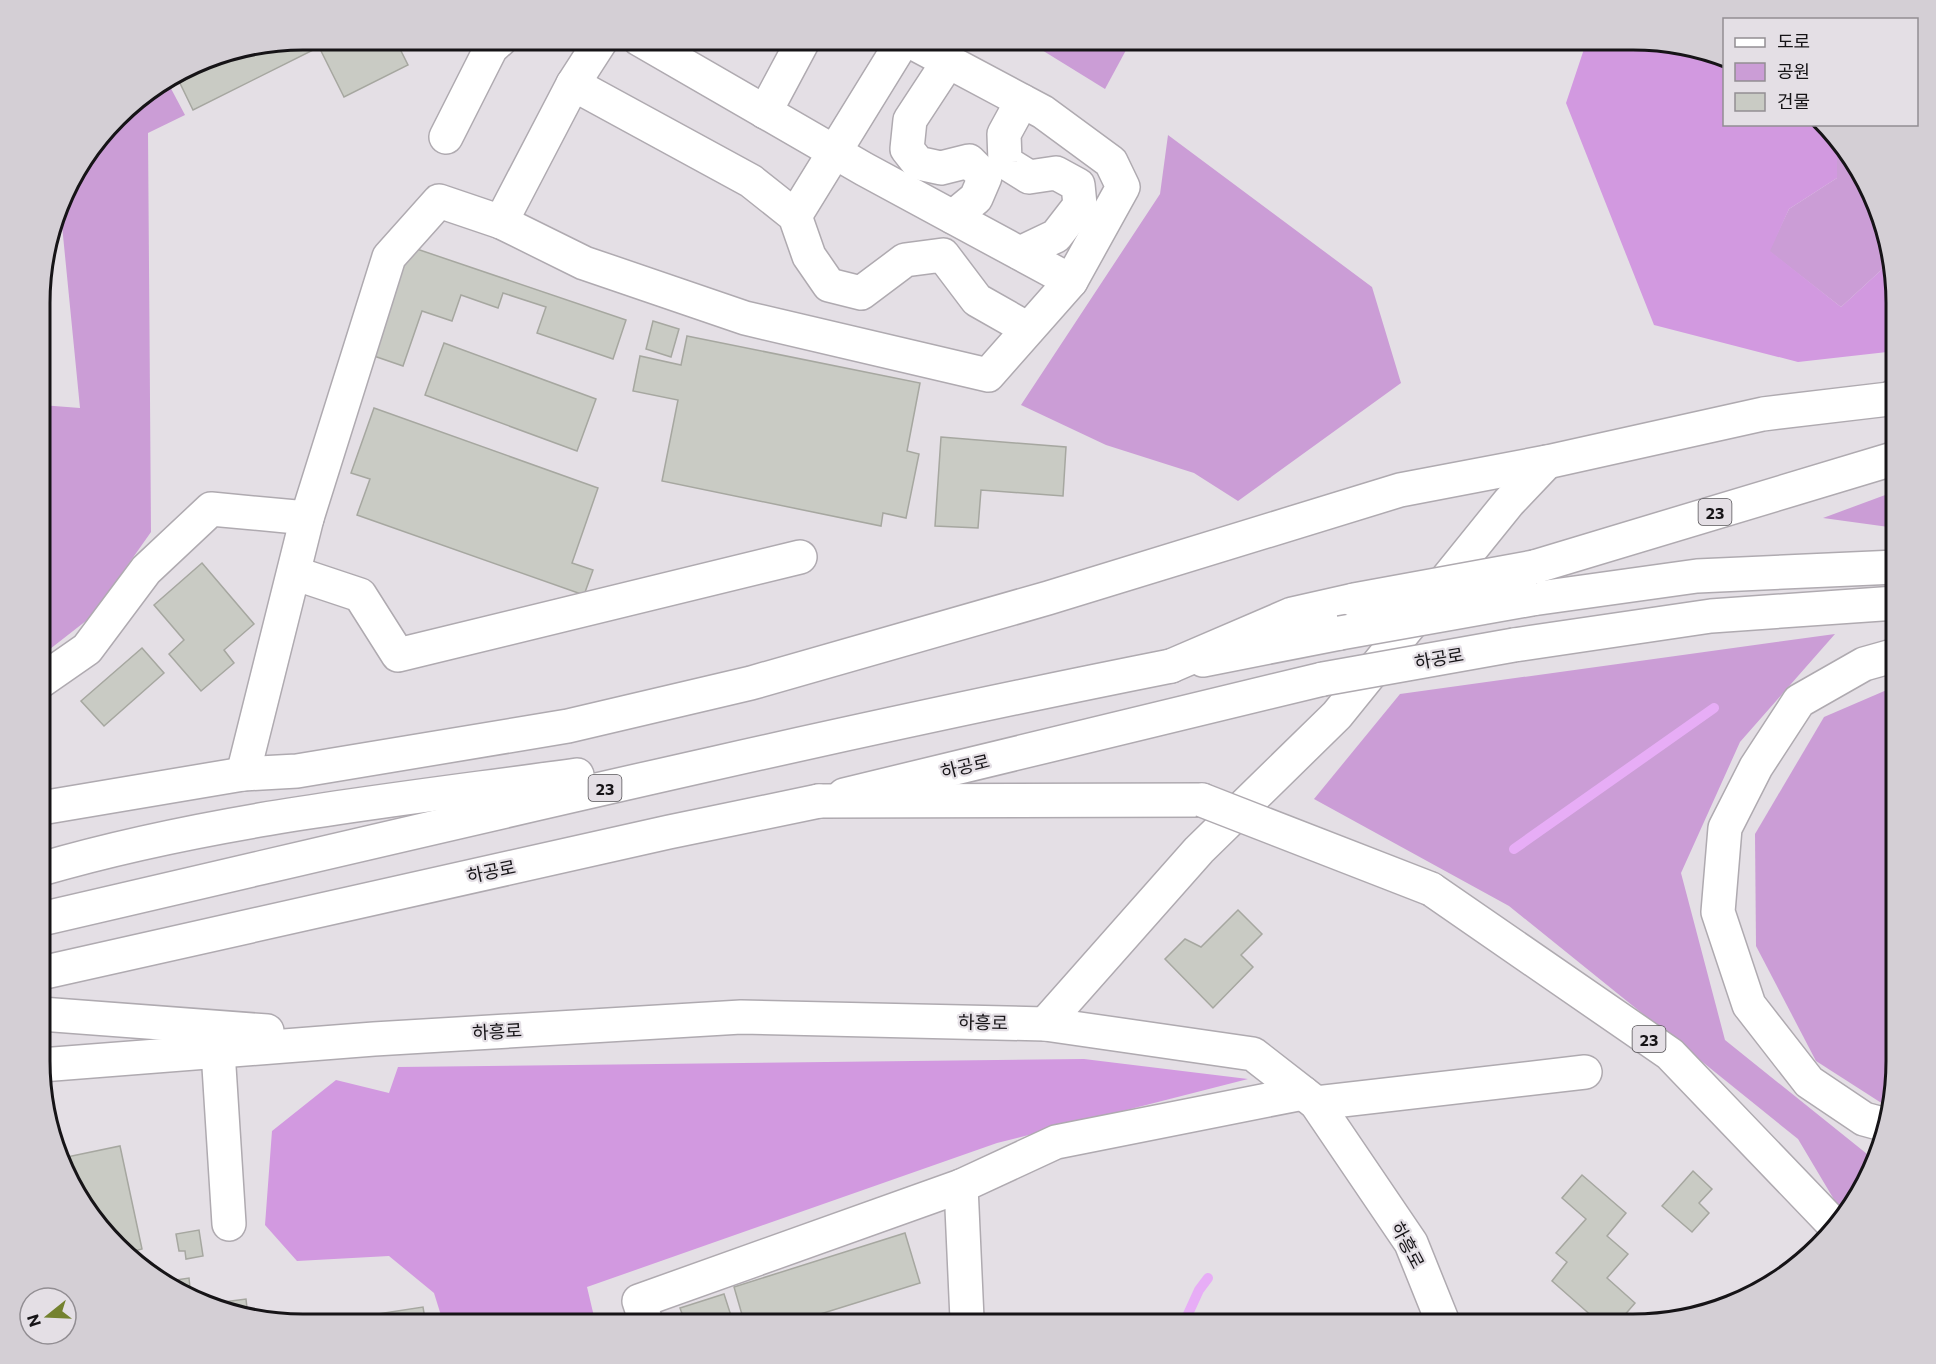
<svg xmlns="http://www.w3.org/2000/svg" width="1936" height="1364" viewBox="0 0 1936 1364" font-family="Commissioner,'Noto Sans KR',sans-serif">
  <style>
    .green { fill: #cb9dd6 }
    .forest { fill: #d299e0 }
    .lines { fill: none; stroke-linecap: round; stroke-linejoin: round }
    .stream { stroke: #e7adf6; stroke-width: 10 }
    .building { fill: #c9cbc4; stroke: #a6a7a0; stroke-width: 1.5 }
    .minor-casing { stroke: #afaab0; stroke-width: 36 }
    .major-casing { stroke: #afaab0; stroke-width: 36 }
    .highway-casing { stroke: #afaab0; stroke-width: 36 }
    .minor { stroke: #fff; stroke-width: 33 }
    .major { stroke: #fff; stroke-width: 33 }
    .highway { stroke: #fff; stroke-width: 33 }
    .minor-bridge-casing { stroke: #afaab0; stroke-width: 36; stroke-linecap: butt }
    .highway-bridge-casing { stroke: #afaab0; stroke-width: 36; stroke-linecap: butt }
    .minor-bridge { stroke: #fff; stroke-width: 33 }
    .highway-bridge { stroke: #fff; stroke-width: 33 }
    .labels { text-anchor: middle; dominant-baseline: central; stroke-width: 4.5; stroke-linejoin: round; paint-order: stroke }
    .shield { fill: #e4dfe5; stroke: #545155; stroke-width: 1.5 }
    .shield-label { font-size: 16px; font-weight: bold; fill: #161417 }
    .street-label { font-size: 18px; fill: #161417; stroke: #e4dfe5 }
    .rim { fill: none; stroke: #161417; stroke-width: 3 }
  </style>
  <rect width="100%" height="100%" fill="#e4dfe5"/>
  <!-- green -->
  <g class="green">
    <path d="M1024,39H1132L1105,89Z"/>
    <path d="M167,81L185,115L148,133L151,532L91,617L41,656V405L80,408L60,205L66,186L129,105Z"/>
    <path d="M1168,135L1372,287L1401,383L1238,501L1194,473L1106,445L1021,405L1160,194Z"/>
    <path d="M1837,146L1870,186L1890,262L1841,307L1769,251L1789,209L1837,178Z"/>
    <path d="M1896,491V528L1823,518Z"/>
    <path d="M1835,634L1740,742L1681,873L1725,1040L1877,1162L1845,1218L1798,1139L1509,906L1314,799L1400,694Z"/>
    <path d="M1896,686V1078L1890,1104H1883L1816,1061L1756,946L1755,834L1824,717Z"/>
  </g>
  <!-- forest -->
  <g class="forest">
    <path d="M1587,40H1650L1724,57V124L1819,125L1837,146V178L1789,209L1770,251L1841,307L1890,262L1896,286V351L1798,362L1654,325L1566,103Z"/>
    <path d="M1084,1059L1248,1079L997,1143L587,1287L596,1325H444L434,1293L389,1256L297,1261L265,1225L272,1131L336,1080L389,1093L398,1067Z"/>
  </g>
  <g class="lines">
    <!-- stream -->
    <g class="stream">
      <path d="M1514,849L1714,708"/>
      <path d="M1183,1325L1199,1290L1208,1278"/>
    </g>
  </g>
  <!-- building -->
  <g class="building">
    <path d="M302,39H395L408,65L344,97L319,47L193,110L176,75L202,59Z"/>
    <path d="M408,246L626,320L613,359L537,333L546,307L503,293L498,308L461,295L452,321L422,311L403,366L371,355Z"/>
    <path d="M653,321L679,329L671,357L646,349Z"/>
    <path d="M687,336L920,383L907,451L919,454L906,518L883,513L881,526L662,481L678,400L633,391L640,356L681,365Z"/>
    <path d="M444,343L596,399L577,451L425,395Z"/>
    <path d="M374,408L598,488L572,563L593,570L584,595L357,515L370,479L351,473Z"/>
    <path d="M941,437L1066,447L1063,496L981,490L978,528L935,526Z"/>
    <path d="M202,563L254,624L224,650L234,663L201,691L169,654L184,640L154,605Z"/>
    <path d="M142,648L164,673L104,726L81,701Z"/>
    <path d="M1238,910L1262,934L1241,955L1253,967L1213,1008L1165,959L1185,939L1201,947Z"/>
    <path d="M120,1146L142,1249L127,1253L74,1193L62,1158Z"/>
    <path d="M1693,1171L1712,1189L1699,1203L1709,1213L1692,1232L1662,1206Z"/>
    <path d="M1582,1175L1626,1213L1607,1236L1628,1254L1607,1278L1635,1303L1616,1325H1602L1552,1281L1567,1262L1556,1253L1586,1219L1562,1198Z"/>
    <path d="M199,1230L203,1256L186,1259L185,1251H179L176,1234Z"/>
    <path d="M905,1233L920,1283L785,1325H745L734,1287Z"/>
    <path d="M189,1278L191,1297L163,1282Z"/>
    <path d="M724,1294L734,1325H686L680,1308Z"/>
    <path d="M246,1299L248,1317L217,1310L216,1303Z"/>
    <path d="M423,1307L426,1325L312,1324Z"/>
  </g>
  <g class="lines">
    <defs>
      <g id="minor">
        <path d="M639,39L864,169L1071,281L1123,187L1111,162L1043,112L906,39"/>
        <path d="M948,62L910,120L907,149L918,163L941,168L969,161L985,177L976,198L953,217"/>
        <path d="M573,84L751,181L795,216L809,256L829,285L861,293L905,260L943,255L977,300L1028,329"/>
        <path d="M765,112L804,39"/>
        <path d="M446,137L491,48L501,39"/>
        <path d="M795,216L904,39"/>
        <path d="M501,222L573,84L602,39"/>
        <path d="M1020,253L1056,236L1080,205L1078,185L1056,173L1029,177L1005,162L1004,134L1022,101"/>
        <path d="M294,573L360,595L398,655L800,557"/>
        <path d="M1532,599L1697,576L1896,567"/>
        <path d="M1514,645L1711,616L1896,603"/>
        <path d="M1203,660L1340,633"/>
        <path d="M41,681L87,649L146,570L211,509L307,518"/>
        <path d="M243,774L307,518L389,257L439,201L501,222L584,263L745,318L988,375L1071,281"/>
        <path d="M844,795L1323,679"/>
        <path d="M41,808L243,774L297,771L568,726L751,683L1048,598L1400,490L1547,462L1763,414L1889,399L1896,395"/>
        <path d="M41,1014L267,1031"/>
        <path d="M1045,1024L1199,850L1337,715L1509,502L1547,462"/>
        <path d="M218,1051L229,1224"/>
        <path d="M41,1065L374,1039L741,1017L1045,1024L1253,1054L1316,1103L1411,1243L1444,1325"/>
        <path d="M1316,1103L1585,1072"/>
        <path d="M967,1319L961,1186L1056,1142L1303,1093"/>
        <path d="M647,1325L639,1301L961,1186"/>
      </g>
      <g id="major">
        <path d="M41,869C216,818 398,800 577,775"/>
        <path d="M41,919C417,832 793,741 1171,666"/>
        <path d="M41,973L669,832L819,801"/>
      </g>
      <g id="highway">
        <path d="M1534,567L1896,458"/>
        <path d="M1171,666L1292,614L1354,600"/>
        <path d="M819,801L1202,800"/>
        <path d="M1431,889L1670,1054L1836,1227"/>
        <path d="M1886,1125L1864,1119L1809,1082L1749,1005L1718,912L1725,828L1756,767L1799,701L1864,664L1896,655"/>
      </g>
    </defs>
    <!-- minor casing -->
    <use href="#minor" class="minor-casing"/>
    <!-- major casing -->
    <use href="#major" class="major-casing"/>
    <!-- highway casing -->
    <use href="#highway" class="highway-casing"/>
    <!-- minor -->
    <use href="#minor" class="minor"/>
    <!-- major -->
    <use href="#major" class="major"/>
    <!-- highway -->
    <use href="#highway" class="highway"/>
    <defs>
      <g id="minor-bridge">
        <path d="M1340,633L1532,599"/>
        <path d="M1323,679L1514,645"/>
      </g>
      <g id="highway-bridge">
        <path d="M1354,600L1534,567"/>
        <path d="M1202,800L1431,889"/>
      </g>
    </defs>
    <!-- minor-bridge casing -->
    <use href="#minor-bridge" class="minor-bridge-casing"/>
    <!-- highway-bridge casing -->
    <use href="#highway-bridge" class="highway-bridge-casing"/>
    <!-- minor-bridge -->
    <use href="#minor-bridge" class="minor-bridge"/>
    <!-- highway-bridge -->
    <use href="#highway-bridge" class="highway-bridge"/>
  </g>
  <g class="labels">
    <!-- shield labels -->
    <g class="shield">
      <rect x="1698.5" y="499" width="33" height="26" rx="4.5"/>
      <rect x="588.5" y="775" width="33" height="26" rx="4.5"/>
      <rect x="1632.5" y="1026" width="33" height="26" rx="4.5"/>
    </g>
    <g class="shield-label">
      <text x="1715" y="512">23</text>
      <text x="605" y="788">23</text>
      <text x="1649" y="1039">23</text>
    </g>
    <!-- street labels -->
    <g class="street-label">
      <text transform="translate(1439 658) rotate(-10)">하공로</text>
      <text transform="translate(965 766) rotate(-14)">하공로</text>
      <text transform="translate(491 871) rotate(-12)">하공로</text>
      <text transform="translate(983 1022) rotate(1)">하흥로</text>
      <text transform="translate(497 1031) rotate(-3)">하흥로</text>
      <text transform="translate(1408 1245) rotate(62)">하흥로</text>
    </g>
  </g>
  <!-- crop -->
  <path d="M0 0H1936V1364H0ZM303 50H1633A253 253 0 0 1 1886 303V1061A253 253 0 0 1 1633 1314H303A253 253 0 0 1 50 1061V303A253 253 0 0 1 303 50Z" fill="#d4cfd5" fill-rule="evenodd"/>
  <path class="rim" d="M303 50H1633A253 253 0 0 1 1886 303V1061A253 253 0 0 1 1633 1314H303A253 253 0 0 1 50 1061V303A253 253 0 0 1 303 50Z"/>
  <!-- legend -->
  <rect x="1723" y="18" width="195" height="108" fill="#e4dfe5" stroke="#928e93" stroke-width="1.5"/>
  <rect x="1735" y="38" width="30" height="9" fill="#ffffff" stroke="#928e93" stroke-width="1.5"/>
  <text x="1777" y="48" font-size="18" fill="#161417">도로</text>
  <rect x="1735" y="63" width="30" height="18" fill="#cb9dd6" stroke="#928e93" stroke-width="1.5"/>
  <text x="1777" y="78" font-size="18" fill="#161417">공원</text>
  <rect x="1735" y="93" width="30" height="18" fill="#c9cbc4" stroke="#928e93" stroke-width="1.5"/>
  <text x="1777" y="108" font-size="18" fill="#161417">건물</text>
  <!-- north arrow -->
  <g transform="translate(48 1316) rotate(252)"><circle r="28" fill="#e4dfe5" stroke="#928e93" stroke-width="1.5"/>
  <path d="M0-4.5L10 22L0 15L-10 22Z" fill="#74822f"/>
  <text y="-9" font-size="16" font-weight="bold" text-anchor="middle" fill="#161417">N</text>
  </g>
</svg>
